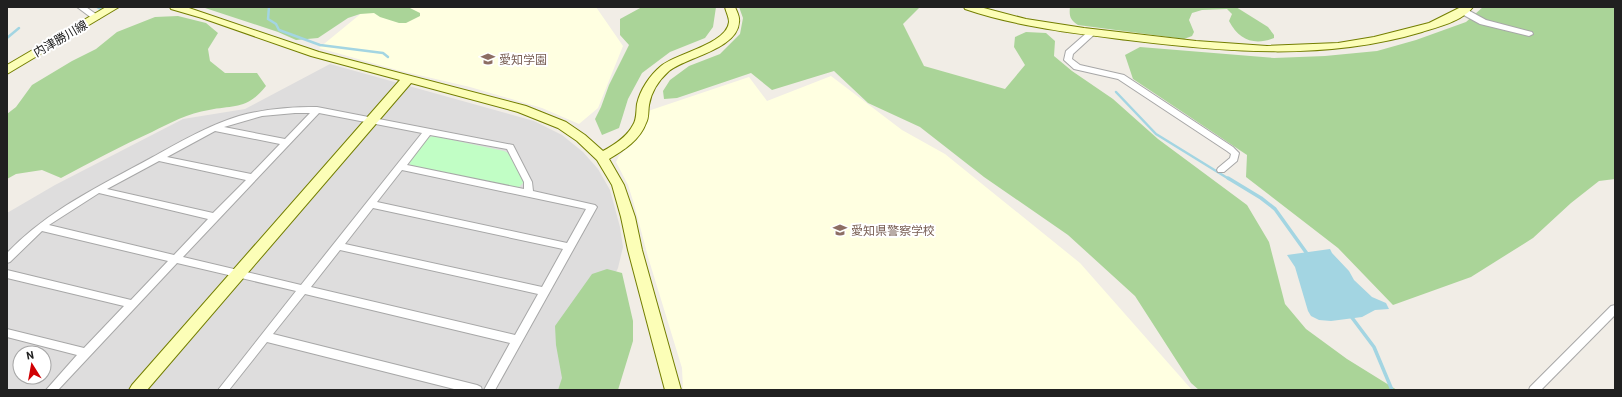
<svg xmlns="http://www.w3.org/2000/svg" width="1622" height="397" viewBox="0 0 1622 397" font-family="Barlow,'Noto Sans JP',sans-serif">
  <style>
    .residential { fill: #dedddd; fill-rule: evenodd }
    .education { fill: #ffffe1 }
    .forest { fill: #aad498 }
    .park { fill: #c1fec5 }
    .water { fill: #a3d5e2 }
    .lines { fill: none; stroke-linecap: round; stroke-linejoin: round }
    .stream-far1 { stroke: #a3d5e2; stroke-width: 2.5 }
    .stream { stroke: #a3d5e2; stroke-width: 3.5 }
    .canal { fill: #a3d5e2; fill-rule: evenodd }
    .street-casing { stroke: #a7a7a7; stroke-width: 2 }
    .secondary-casing { stroke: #737e00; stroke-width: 2 }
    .street { fill: #fff; fill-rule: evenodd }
    .secondary { fill: #fcfeb7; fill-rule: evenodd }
    .labels { text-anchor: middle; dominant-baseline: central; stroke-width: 4; stroke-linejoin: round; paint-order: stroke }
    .street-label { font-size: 12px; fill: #202020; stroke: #fff }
    .education-label { font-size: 12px; fill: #785e54; stroke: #fff; text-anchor: start }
  </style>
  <rect width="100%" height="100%" fill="#f1ede6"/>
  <!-- residential -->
  <path class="residential" d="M330,64L534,121L562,135L583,152L598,169L610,190L620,227L623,247L618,268L558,390H7V213L55,185L183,119L245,109ZM20,353H44V377H20Z"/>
  <!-- education -->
  <g class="education">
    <path d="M369,7H596L623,46L598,108L579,124L542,108L470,87L397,70L319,48Z"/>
    <path d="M831,76L902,130L945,154L1080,263L1192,390H683L682,368L648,257L634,204L628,185L616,162L619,156L640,134L646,121L648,111L749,77L767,101Z"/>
  </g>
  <!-- forest -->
  <g class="forest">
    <path d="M202,7H408L420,13V16L406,23H399L380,17L374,13L360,14L348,18L318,38L296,40L278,32Z"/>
    <path d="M642,7H716L713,27L705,38L670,52L642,73L628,99L619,128L602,135L595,119L601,107L609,85L629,45L620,35V19Z"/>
    <path d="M739,7H920L903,24L924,66L1005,89L1025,65L1014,47L1015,37L1026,32L1046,33L1055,41L1054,56L1072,71L1113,99L1158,139L1247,205L1269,242L1285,304L1306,329L1347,359L1397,390H1199L1191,383L1135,296L1068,235L984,177L920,127L868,103L834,71L772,90L751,73L677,98L664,99L663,91L670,80L689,66L720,54L740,34L743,18Z"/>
    <path d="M1070,7H1236L1268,27L1274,35V38C1254,46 1239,40 1229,21L1232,14L1227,9L1202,10L1192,13L1189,20L1194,32L1192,36L1184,39L1078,25C1070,20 1069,16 1070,7Z"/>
    <path d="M1483,7H1615V179L1599,181L1571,203L1533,238L1471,277L1393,305L1338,248L1246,177L1247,155L1133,79L1125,55L1140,47L1274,58L1325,56L1377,51L1416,40L1466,22Z"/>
    <path d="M178,16L206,23L218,33L208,49L210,61L225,73H257L266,86C247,110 235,105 209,110C188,113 170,123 152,132C121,146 91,162 61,178L42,170L16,174L7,179V114L16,107L32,85L72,61L96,49L117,32L155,17Z"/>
    <path d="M607,269L622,273L633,321V341L618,390H558L562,378L556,345L555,326L592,274Z"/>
  </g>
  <!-- park -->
  <path class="park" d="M433,136L504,151L508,153L524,182L518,188L411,166L409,162L428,138Z"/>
  <!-- water -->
  <path class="water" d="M1330,249L1332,253L1349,271L1354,280L1372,297L1386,303L1389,309L1375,310L1362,317L1331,321L1319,320L1311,316L1308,311L1295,267L1287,255Z"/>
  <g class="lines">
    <!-- stream-far1 -->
    <g class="stream-far1">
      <path d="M269,7L268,19L276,24L279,30L320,45L383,53L388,57"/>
      <path d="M7,38L19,28"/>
      <path d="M1116,92L1156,134L1229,179"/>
    </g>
    <!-- stream -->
    <g class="stream">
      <path d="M1228,178L1261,198L1275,209L1308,255"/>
      <path d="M1350,315L1374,347L1392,390"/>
    </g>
    <!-- canal -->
    <path class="canal" d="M95,7H104L105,9L101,11Z"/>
    <defs>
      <g id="street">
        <path d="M77,7H86L100,17L99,19H93Z"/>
        <path d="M1460,9H1466L1486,20L1532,32L1533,34L1529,36L1480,24L1460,13Z"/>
        <path d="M1090,30H1096L1097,32L1073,54L1072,59L1080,65L1124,75L1233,147L1239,153L1237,161L1224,172H1218L1217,170L1218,168L1230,158L1231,154L1227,151L1118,79L1074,69L1064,60L1066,51Z"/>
        <path d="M317,107L513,145L532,182L533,191L595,205L597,207L495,390H484L510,343L305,294L273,334L477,385L481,387L482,390H458L267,342L229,390H218L296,291L177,263L58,390H46L77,355L7,337V329L84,348L124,306L7,278V270L131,300L168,261L42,231L10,262L7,263V253C48,210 100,186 151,158C180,142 207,126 239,116C264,109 290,107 317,107ZM295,113H310L285,139L224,127L262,116ZM319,113L422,133L301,285L183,257ZM215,131L280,144L251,174L167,157ZM430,135L507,149L524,182V189L407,165ZM159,161L246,180L213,213L107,189ZM402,170L586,209L567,243L377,202ZM99,193L208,219L174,255L49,225ZM373,208L563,249L542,287L345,244ZM340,250L538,294L515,335L311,287Z"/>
        <path d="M1615,305V315L1541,390H1529L1530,387L1611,306Z"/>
      </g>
      <g id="secondary">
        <path d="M106,7H119L7,74V65Z"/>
        <path d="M170,7H186L319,52L526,106L566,122L585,135L603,151C614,145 627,137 633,125C637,119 636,111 637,104C640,90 650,75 661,66C677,53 727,44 729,22C729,17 726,12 725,7H735C737,12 740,17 739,22C738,49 687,57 669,71C659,80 651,92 649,105C648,111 649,118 646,123C640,140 624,150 609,159L624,185L635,217L642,250L681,390H665L628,250L621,217L612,185L597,160L577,141L558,128L518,112L411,83L147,390H129L132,385L400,80L311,56L202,18L171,9Z"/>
        <path d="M964,7H980L1026,19L1084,28L1196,41L1267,46L1338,43L1374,37L1429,23L1461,7H1473C1463,21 1438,27 1422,32C1325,61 1227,52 1128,40C1073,33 1018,27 965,9Z"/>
      </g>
    </defs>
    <!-- street casing -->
    <use href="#street" class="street-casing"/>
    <!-- secondary casing -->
    <use href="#secondary" class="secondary-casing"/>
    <!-- street -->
    <use href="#street" class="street"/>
    <!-- secondary -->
    <use href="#secondary" class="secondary"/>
  </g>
  <!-- icons -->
  <defs>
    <symbol id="school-bare" viewBox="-9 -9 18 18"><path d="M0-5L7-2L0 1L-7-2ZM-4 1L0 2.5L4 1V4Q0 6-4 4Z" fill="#8d6e63" stroke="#fff" stroke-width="2.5" paint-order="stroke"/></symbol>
  </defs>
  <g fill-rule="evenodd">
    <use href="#school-bare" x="478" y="49" width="20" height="20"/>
    <use href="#school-bare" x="830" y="220" width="20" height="20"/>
  </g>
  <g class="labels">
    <!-- street labels -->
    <g class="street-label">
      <text transform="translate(60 38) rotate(-30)">内津勝川線</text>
    </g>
    <!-- education labels -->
    <g class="education-label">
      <text x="499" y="59">愛知学園</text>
      <text x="851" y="230">愛知県警察学校</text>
    </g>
  </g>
  <!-- border -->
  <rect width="1622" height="397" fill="none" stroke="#202020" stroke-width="16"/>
  <!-- north arrow -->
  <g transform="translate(32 365) rotate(349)"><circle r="19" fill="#ffffff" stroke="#a6a6a6"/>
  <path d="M0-3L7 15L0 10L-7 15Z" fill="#d00003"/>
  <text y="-6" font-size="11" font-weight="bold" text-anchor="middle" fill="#202020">N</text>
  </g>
</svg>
